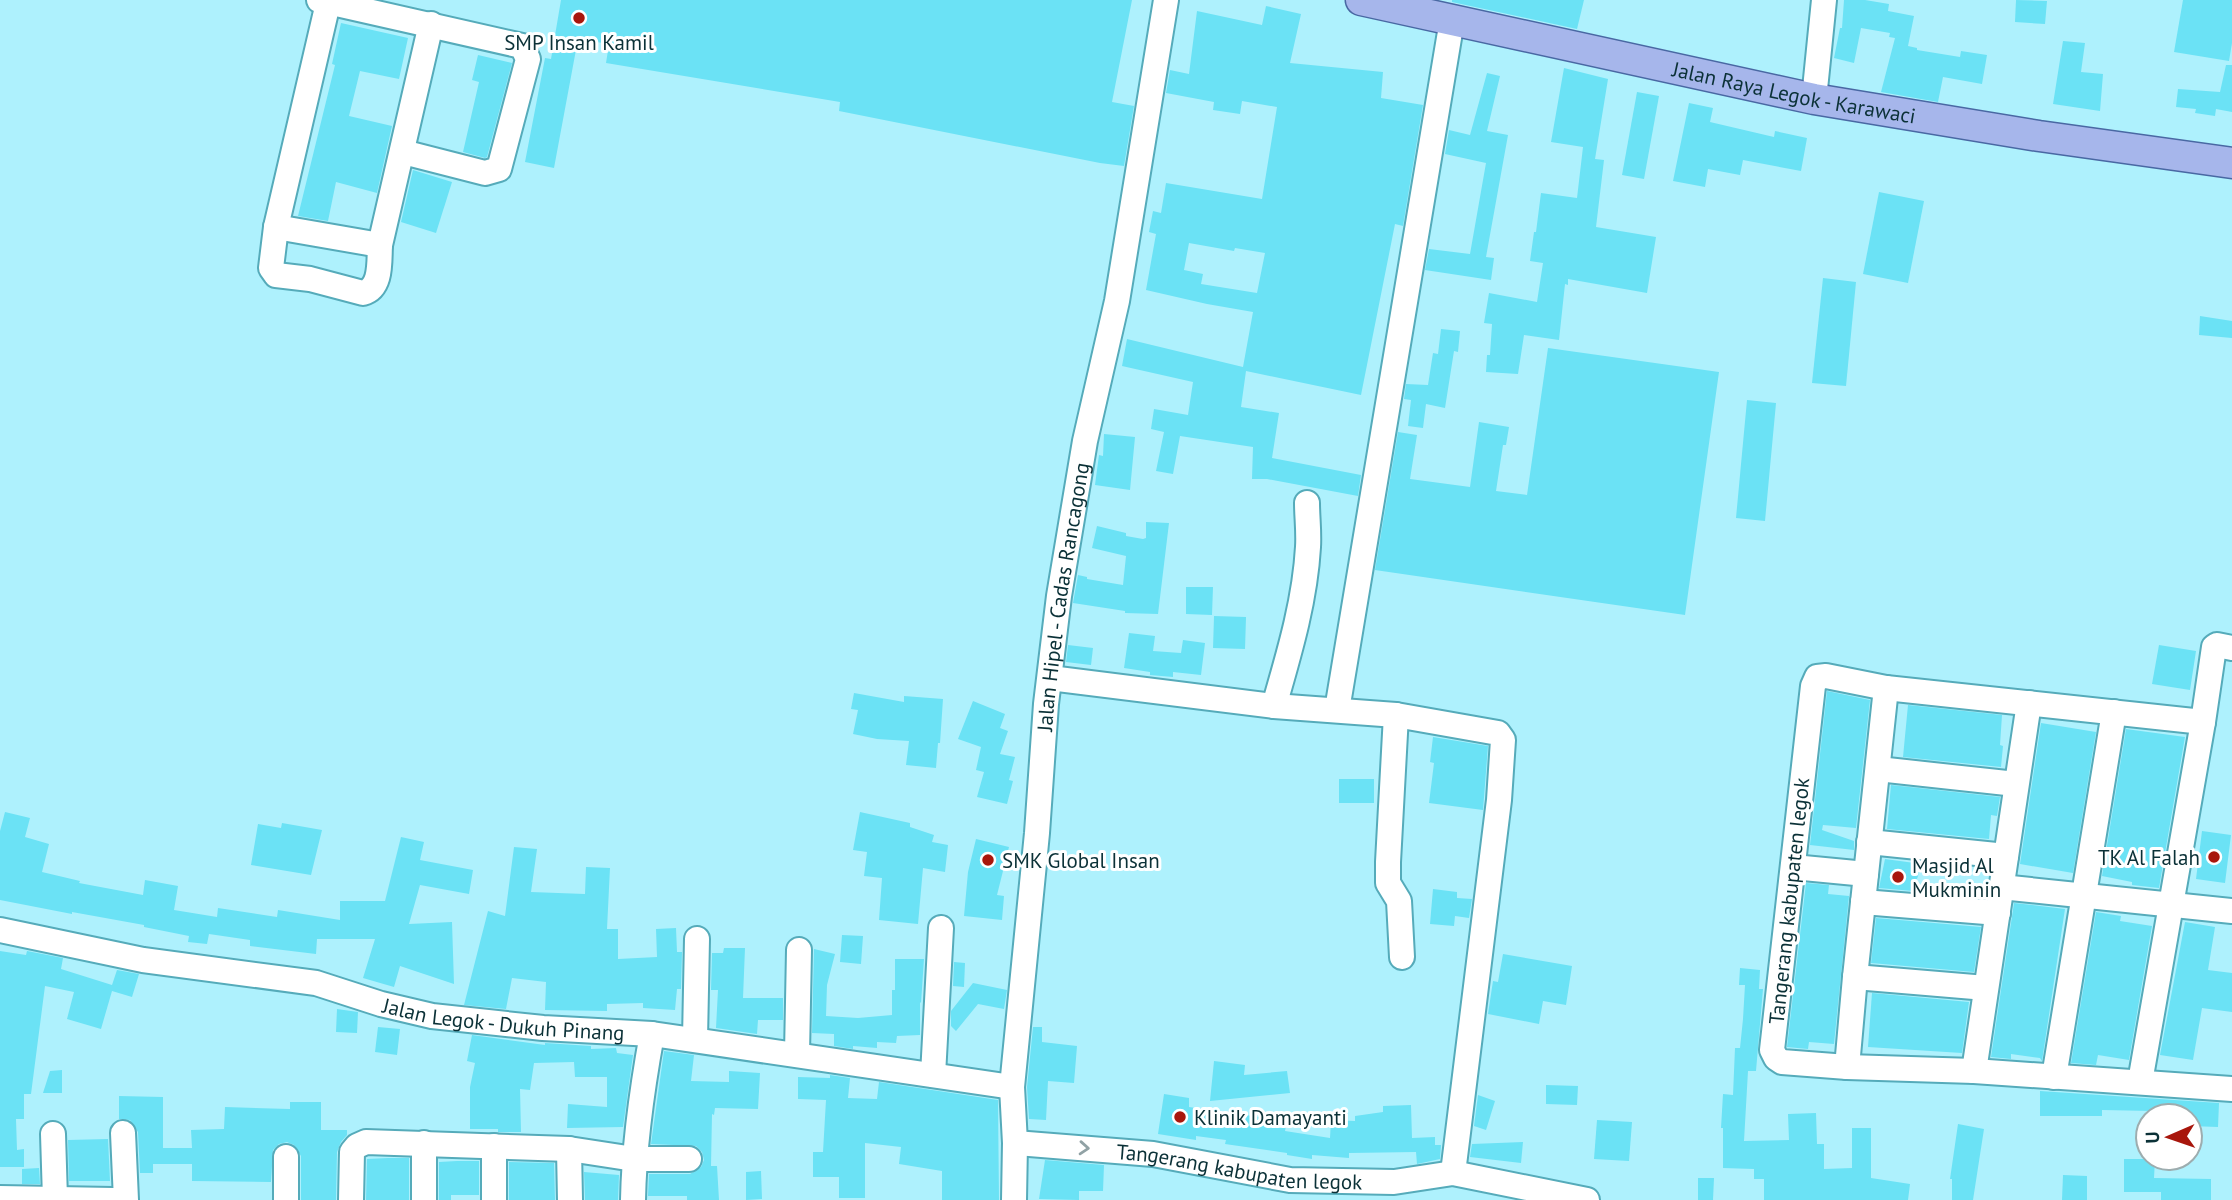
<svg xmlns="http://www.w3.org/2000/svg" width="2232" height="1200" viewBox="0 0 2232 1200" font-family="'PT Sans',sans-serif">
  <style>
    .building { fill: #6be2f5; fill-rule: evenodd }
    .lines { fill: none; stroke-linecap: round; stroke-linejoin: round }
    .minor-casing { stroke: #55abba; stroke-width: 28 }
    .major-casing { stroke: #4968a3; stroke-width: 33 }
    .minor { stroke: #fff; stroke-width: 24 }
    .major { stroke: #a6b6eb; stroke-width: 30 }
    .oneway { stroke: #91a2a5 }
    .poi-dot { fill: #a8160c; stroke: #fff; stroke-width: 2.5 }
    .labels { text-anchor: middle; dominant-baseline: central; stroke-width: 6; stroke-linejoin: round; paint-order: stroke }
    .poi-label { font-size: 21px; fill: #0b3137; stroke: #fff; text-anchor: start }
    .street-label { font-size: 21px; fill: #0b3137; stroke: #fff }
  </style>
  <rect width="100%" height="100%" fill="#aef1fd"/>
  <!-- building -->
  <g class="building">
    <path d="M561,0H1132L1112,102L1134,106L1124,166L1100,163L839,111L840,102L606,63L609,44L578,39L554,168L525,162L545,58L551,59Z"/>
    <path d="M1452,0H1584L1577,29L1452,2Z"/>
    <path d="M1844,0H1865L1889,4L1888,11L1914,16L1908,46L1917,48V50L1960,57L1961,51L1987,55L1982,84L1943,77L1938,102L1881,92L1895,38L1889,37L1890,33L1861,28L1854,63L1834,58L1840,28H1842Z"/>
    <path d="M2016,0L2047,1L2045,24L2015,22Z"/>
    <path d="M2183,0H2232V43L2229,61L2174,52Z"/>
    <path d="M1266,6L1301,14L1290,63L1383,72L1381,98L1423,105L1403,226L1395,224L1361,395L1246,371L1241,407L1279,413L1272,458L1361,475L1358,496L1267,479H1252L1253,447L1180,436L1173,474L1156,471L1164,432L1151,429L1154,409L1188,415L1193,382L1122,366L1127,339L1243,367L1253,312L1207,304L1146,290L1156,234L1149,232L1153,211L1161,213L1166,183L1262,199L1277,107L1242,101L1240,114L1213,110L1214,102L1166,93L1170,70L1189,74L1197,11L1262,25ZM1189,243L1234,251L1235,248L1265,253L1257,293L1201,284L1203,274L1184,270Z"/>
    <path d="M341,23L408,38L399,79L360,71L349,116L392,126L377,193L336,182L328,221L298,216L335,65L332,64Z"/>
    <path d="M2063,41L2085,43L2081,72L2103,74L2100,111L2053,104Z"/>
    <path d="M478,55L512,63L487,157L485,158L463,152L479,82L472,80Z"/>
    <path d="M2226,65H2232V112L2216,109L2215,116L2195,113L2196,109L2176,107L2178,89L2220,92Z"/>
    <path d="M1564,68L1608,79L1595,159L1604,160L1596,227L1656,237L1647,293L1568,279V285L1565,284L1559,340L1524,335L1518,374L1486,372L1487,355H1490L1492,324L1484,323L1489,293L1537,302L1543,263L1530,261L1534,232H1536L1541,193L1577,198L1583,147L1551,142Z"/>
    <path d="M1487,73L1500,76L1487,131L1508,135L1486,257L1494,258L1491,280L1425,270L1429,249L1470,254L1486,163L1445,154L1449,130L1470,135Z"/>
    <path d="M1637,92L1659,96L1644,179L1622,175Z"/>
    <path d="M1689,103L1713,108L1710,122L1774,137L1775,131L1807,138L1801,171L1743,160L1740,175L1708,169L1705,187L1673,181Z"/>
    <path d="M413,170L452,182L436,233L401,222Z"/>
    <path d="M1879,192L1924,201L1908,283L1863,274Z"/>
    <path d="M1823,278L1856,282L1846,386L1812,383Z"/>
    <path d="M2200,316L2232,321V338L2199,335Z"/>
    <path d="M1441,329L1460,331L1458,352L1454,351L1445,408L1426,404L1423,428L1408,426L1411,400L1404,399L1406,384L1428,385L1433,353L1438,354Z"/>
    <path d="M1548,348L1719,372L1685,615L1375,570L1398,432L1417,435L1410,479L1470,487L1479,422L1509,427L1506,445H1503L1496,491L1527,495Z"/>
    <path d="M1747,400L1776,403L1765,521L1736,518Z"/>
    <path d="M1104,434L1135,437L1130,490L1095,485L1099,455L1103,456Z"/>
    <path d="M1146,522L1169,523L1158,614L1125,613V611L1073,603L1078,575L1087,577V579L1123,585L1126,556L1092,548L1097,526L1126,533V536L1143,539L1146,538Z"/>
    <path d="M1186,587H1213L1212,615L1186,614Z"/>
    <path d="M1214,616L1246,617L1245,649L1213,648Z"/>
    <path d="M1129,633L1155,636L1153,651L1181,653L1183,640L1205,643L1201,675L1173,672V677L1150,675V672L1124,668Z"/>
    <path d="M1068,645L1093,648L1091,665L1066,662Z"/>
    <path d="M2159,645L2196,651L2190,690L2152,684Z"/>
    <path d="M1827,691L1870,700L1856,828L1823,825L1822,830L1854,841V850L1810,845Z"/>
    <path d="M854,693L904,702V696L943,699L940,743H938L936,768L906,765L909,741L877,739L853,734L858,710L851,709Z"/>
    <path d="M973,701L1005,714L1000,728L1008,731L1000,754L1015,757L1009,780L1013,781L1007,804L977,797L984,772L976,770L981,747L958,739Z"/>
    <path d="M1908,705L2002,715L2000,745L2003,746L2001,767L1903,757Z"/>
    <path d="M2041,723L2096,732L2073,873L2020,864Z"/>
    <path d="M2126,729L2185,737L2159,888L2132,885V882L2102,876Z"/>
    <path d="M1433,737L1488,746L1483,810L1429,803L1434,763L1430,762Z"/>
    <rect x="1339" y="779" width="35" height="24"/>
    <path d="M1891,785L2000,797L1997,816L1991,815L1989,839L1887,829Z"/>
    <path d="M5,812L30,818L25,837L49,844L42,872L80,881L79,883L143,895L145,880L178,886L174,910L217,917L218,908L277,917L278,910L340,920V901H385L401,837L424,842L420,860L473,870L469,894L420,885L409,924L452,922L454,984L400,966L394,987L363,978L375,939H317L316,954L250,946V940L209,934L207,944L188,942L189,936L144,927V925L72,912V914L0,900V831Z"/>
    <path d="M860,812L910,823V827L934,835L932,842L948,845L945,872L923,868L918,924L879,920L882,878L864,876L867,852L853,850Z"/>
    <path d="M282,823L322,830L311,875L251,865L258,824L281,828Z"/>
    <path d="M2202,831L2231,835L2225,883L2196,879Z"/>
    <path d="M976,839L1009,847L997,895L1004,896L1002,920L964,916L968,872Z"/>
    <path d="M514,847L537,849L531,892L585,894L586,867L610,868L607,929H618V959L657,957L656,929L676,928L677,952H682L681,989H677L675,1010L643,1008V1003L607,1004V1011L545,1010L546,982L512,978L506,1009L464,1005L488,911L505,916Z"/>
    <path d="M1885,859L1922,864L1913,891L1879,888Z"/>
    <path d="M1806,883L1829,885L1828,894L1849,896L1834,1044L1809,1042L1808,1049L1787,1047Z"/>
    <path d="M1433,889L1457,892V898L1472,899L1469,918L1455,916L1454,926L1430,924Z"/>
    <path d="M2014,903L2065,909L2042,1061L2040,1058L2011,1054V1059L1991,1057Z"/>
    <path d="M2096,912L2121,916L2120,921L2152,926L2129,1060L2098,1055L2096,1065L2071,1063Z"/>
    <path d="M1876,918L1981,927L1974,972L1871,963Z"/>
    <path d="M2185,922L2215,927L2208,970L2232,973V1012L2202,1008L2193,1060L2160,1055Z"/>
    <path d="M842,935L863,936L861,964L840,962Z"/>
    <path d="M724,948H745L743,998H783V1020H758L757,1034L716,1028L718,990H711L712,953H723Z"/>
    <path d="M814,949L835,954L827,985L826,1016L858,1018L892,1015V990H895V959H924L921,1003L920,1002V1035L897,1036L896,1043L877,1042V1048L853,1046V1049L834,1046V1034L812,1033Z"/>
    <path d="M0,951L26,955L27,951L63,958L61,969L112,985L117,970L139,974L132,997L112,991L101,1029L67,1019L74,992L45,986L31,1094H24V1119H16L17,1150L24,1149V1167H0Z"/>
    <path d="M1503,954L1572,966L1566,1005L1543,1001L1539,1024L1488,1014L1493,981L1498,982Z"/>
    <path d="M954,962L965,963L964,987L953,986Z"/>
    <path d="M1740,968L1760,970L1759,989H1763L1756,1071H1748L1744,1141L1789,1140L1788,1114L1816,1113L1817,1144H1824V1169L1852,1168V1128H1871V1178L1910,1184L1908,1200H1764V1179H1754V1169L1723,1168V1128H1721L1723,1094L1733,1095L1735,1048H1740L1743,1019L1745,985H1739Z"/>
    <path d="M973,983L1007,990L1004,1009L978,1004L956,1031L951,1026V1011Z"/>
    <path d="M1872,993L1969,1002L1962,1053L1868,1047Z"/>
    <path d="M337,1009L358,1012L357,1033L336,1032Z"/>
    <path d="M378,1027L400,1029L397,1055L375,1052Z"/>
    <path d="M1033,1027H1042V1042L1077,1046L1074,1083L1048,1081L1046,1120L1029,1119L1027,1087Z"/>
    <path d="M472,1035L545,1045V1043L591,1046V1049L616,1048L617,1053L633,1055L623,1127L567,1128L568,1104L607,1107V1077H575L574,1062L534,1063L530,1090L520,1089L521,1132H498V1129H470V1087L475,1063L467,1061Z"/>
    <path d="M664,1051L694,1055L691,1081L729,1082V1071L760,1073L758,1109L715,1108L714,1115L712,1114L711,1166H717L719,1200H687V1196H648L649,1174H690L701,1167L704,1160L702,1152L696,1146L651,1144Z"/>
    <path d="M1214,1061L1245,1065L1244,1075L1287,1071L1290,1093L1210,1101Z"/>
    <path d="M62,1070V1093H43L50,1071Z"/>
    <path d="M830,1075L850,1078L848,1098L877,1099L879,1082L998,1100L999,1200H942V1171L899,1164L901,1147L865,1143V1198H839V1177H813V1152H823L826,1100L798,1099V1077L830,1078Z"/>
    <path d="M1546,1085L1578,1086L1577,1105L1546,1104Z"/>
    <path d="M2040,1091L2219,1103L2218,1127L2190,1126V1116L2153,1115V1111L2102,1110V1116H2040Z"/>
    <path d="M1164,1094L1189,1098V1107L1287,1121L1285,1131L1330,1138L1331,1120L1355,1121V1116L1383,1112V1106L1411,1105L1412,1138L1435,1137V1145H1441L1440,1159L1417,1164L1416,1152L1349,1153V1158L1312,1155V1159L1287,1155V1153L1225,1144L1226,1140L1196,1136V1140L1158,1134Z"/>
    <path d="M1478,1095L1495,1101L1486,1130L1474,1126Z"/>
    <path d="M119,1096L163,1097V1148H192L191,1130L224,1129L225,1107L290,1109V1102H321V1130H347V1135L341,1142L337,1152L336,1200H301V1156L294,1145L287,1142L279,1144L273,1150L271,1182L192,1181V1164H153V1173H140L138,1132L130,1120L119,1119Z"/>
    <path d="M1597,1120L1632,1122L1629,1161L1594,1159Z"/>
    <path d="M1958,1124L1984,1129L1973,1200H1952V1179H1950Z"/>
    <path d="M108,1139L110,1181H69L68,1140Z"/>
    <path d="M1523,1142L1521,1163L1470,1157L1472,1144Z"/>
    <path d="M388,1158H409V1200H366L367,1159Z"/>
    <path d="M2124,1159H2155L2154,1178L2211,1179V1200H2161V1192H2124Z"/>
    <path d="M1045,1160L1104,1165L1103,1191H1079V1200L1039,1199Z"/>
    <path d="M457,1161H479V1195H451V1200H439V1162Z"/>
    <path d="M509,1162L554,1163L555,1200H509Z"/>
    <path d="M39,1168L40,1184H22V1169Z"/>
    <path d="M761,1171L762,1199L746,1200V1172Z"/>
    <path d="M584,1172L619,1175L618,1200H585Z"/>
    <path d="M2063,1175L2087,1176V1200H2062Z"/>
    <path d="M1698,1178H1714L1713,1200H1698Z"/>
  </g>
  <g class="lines">
    <defs>
      <g id="minor">
        <path d="M319,0L522,46L528,59L499,169L485,173L403,152"/>
        <path d="M328,3L276,227L271,268L276,275L310,279L363,293C382,288 379,261 380,245L431,24"/>
        <path d="M1814,99L1824,0"/>
        <path d="M276,227L380,245"/>
        <path d="M1050,678L1274,706L1396,715L1498,733L1503,740L1499,800L1453,1173"/>
        <path d="M1274,706C1289,654 1305,601 1308,547C1309,532 1307,517 1307,503"/>
        <path d="M1337,710L1452,20"/>
        <path d="M1396,715L1388,862V883L1399,901L1402,957"/>
        <path d="M2203,722L1886,688L1826,676L1817,677L1813,686L1772,1050L1776,1058L1782,1062L1847,1067L1974,1071L2232,1089"/>
        <path d="M1878,769L2016,784"/>
        <path d="M1869,842L2006,856"/>
        <path d="M1793,867L1866,874"/>
        <path d="M2001,887L2232,911"/>
        <path d="M1863,902L1998,913"/>
        <path id="s1" d="M0,930L143,960L316,983L381,1004L432,1016L543,1028L652,1034L1012,1087"/>
        <path d="M1855,977L1986,988"/>
        <path d="M695,1039L697,939"/>
        <path d="M797,1054L799,950"/>
        <path d="M1847,1067L1855,977L1886,688"/>
        <path d="M1974,1071L2029,703"/>
        <path d="M933,1075L941,928"/>
        <path d="M2054,1077L2114,712"/>
        <path d="M2140,1082L2203,722L2214,647L2217,645L2232,648"/>
        <path d="M123,1133L126,1200"/>
        <path d="M53,1134L55,1199"/>
        <path d="M424,1143V1200"/>
        <path id="s2" d="M1015,1143L1153,1154L1290,1180L1394,1182L1453,1173L1587,1200"/>
        <path d="M569,1149L570,1200"/>
        <path d="M286,1157V1200"/>
        <path d="M0,1198L113,1200"/>
        <path d="M351,1200L352,1152L357,1146L366,1142L569,1149L634,1159H689"/>
        <path d="M494,1200V1146"/>
        <path d="M633,1200C634,1144 642,1089 652,1034"/>
        <path id="s3" d="M1014,1200L1015,1143L1012,1087L1037,833L1046,704L1059,596L1085,441L1117,301L1166,0"/>
      </g>
      <g id="major">
        <path id="s4" d="M1361,0L1814,99L2039,136L2232,163"/>
      </g>
    </defs>
    <!-- minor casing -->
    <use href="#minor" class="minor-casing"/>
    <!-- major casing -->
    <use href="#major" class="major-casing"/>
    <!-- minor -->
    <use href="#minor" class="minor"/>
    <!-- major -->
    <use href="#major" class="major"/>
  </g>
  <!-- one-way arrows -->
  <defs><path id="oneway-chevron" d="M-2-3.5L2.5 0L-2 3.5" fill="none" stroke-width="1.6" stroke-linecap="round" stroke-linejoin="round" transform="scale(1.75)"/></defs>
  <use class="oneway" href="#oneway-chevron" transform="translate(1084 1148) rotate(4)"/>
  <!-- markers -->
  <g class="poi-dot">
    <circle cx="579" cy="18" r="7"/>
    <circle cx="2214" cy="857" r="7"/>
    <circle cx="988" cy="860" r="7"/>
    <circle cx="1898" cy="877" r="7"/>
    <circle cx="1180" cy="1117" r="7"/>
  </g>
  <g class="labels">
    <!-- poi labels -->
    <g class="poi-label">
      <text x="579" y="42" text-anchor="middle">SMP Insan Kamil</text>
      <text x="2200" y="857" text-anchor="end">TK Al Falah</text>
      <text x="1002" y="860">SMK Global Insan</text>
      <text x="1912" y="865">Masjid Al<tspan x="1912" dy="24">Mukminin</tspan></text>
      <text x="1194" y="1117">Klinik Damayanti</text>
    </g>
    <!-- street labels -->
    <g class="street-label">
      <text stroke="none"><textPath href="#s4" startOffset="443">Jalan Raya Legok - Karawaci</textPath></text>
      <text stroke="none"><textPath href="#s3" startOffset="606">Jalan Hipel - Cadas Rancagong</textPath></text>
      <text transform="translate(1789 901) rotate(-84)">Tangerang kabupaten legok</text>
      <text stroke="none"><textPath href="#s1" startOffset="513">Jalan Legok - Dukuh Pinang</textPath></text>
      <text stroke="none"><textPath href="#s2" startOffset="226">Tangerang kabupaten legok</textPath></text>
    </g>
  </g>
  <!-- north arrow -->
  <g transform="translate(2169 1137) rotate(268)"><circle r="33" fill="#ffffff" stroke="#9dadaf" stroke-width="2"/>
  <path d="M0-5L12 26L0 18L-12 26Z" fill="#a8160c"/>
  <text y="-10" font-size="19" font-weight="bold" text-anchor="middle" fill="#0b3137">U</text>
  </g>
</svg>
